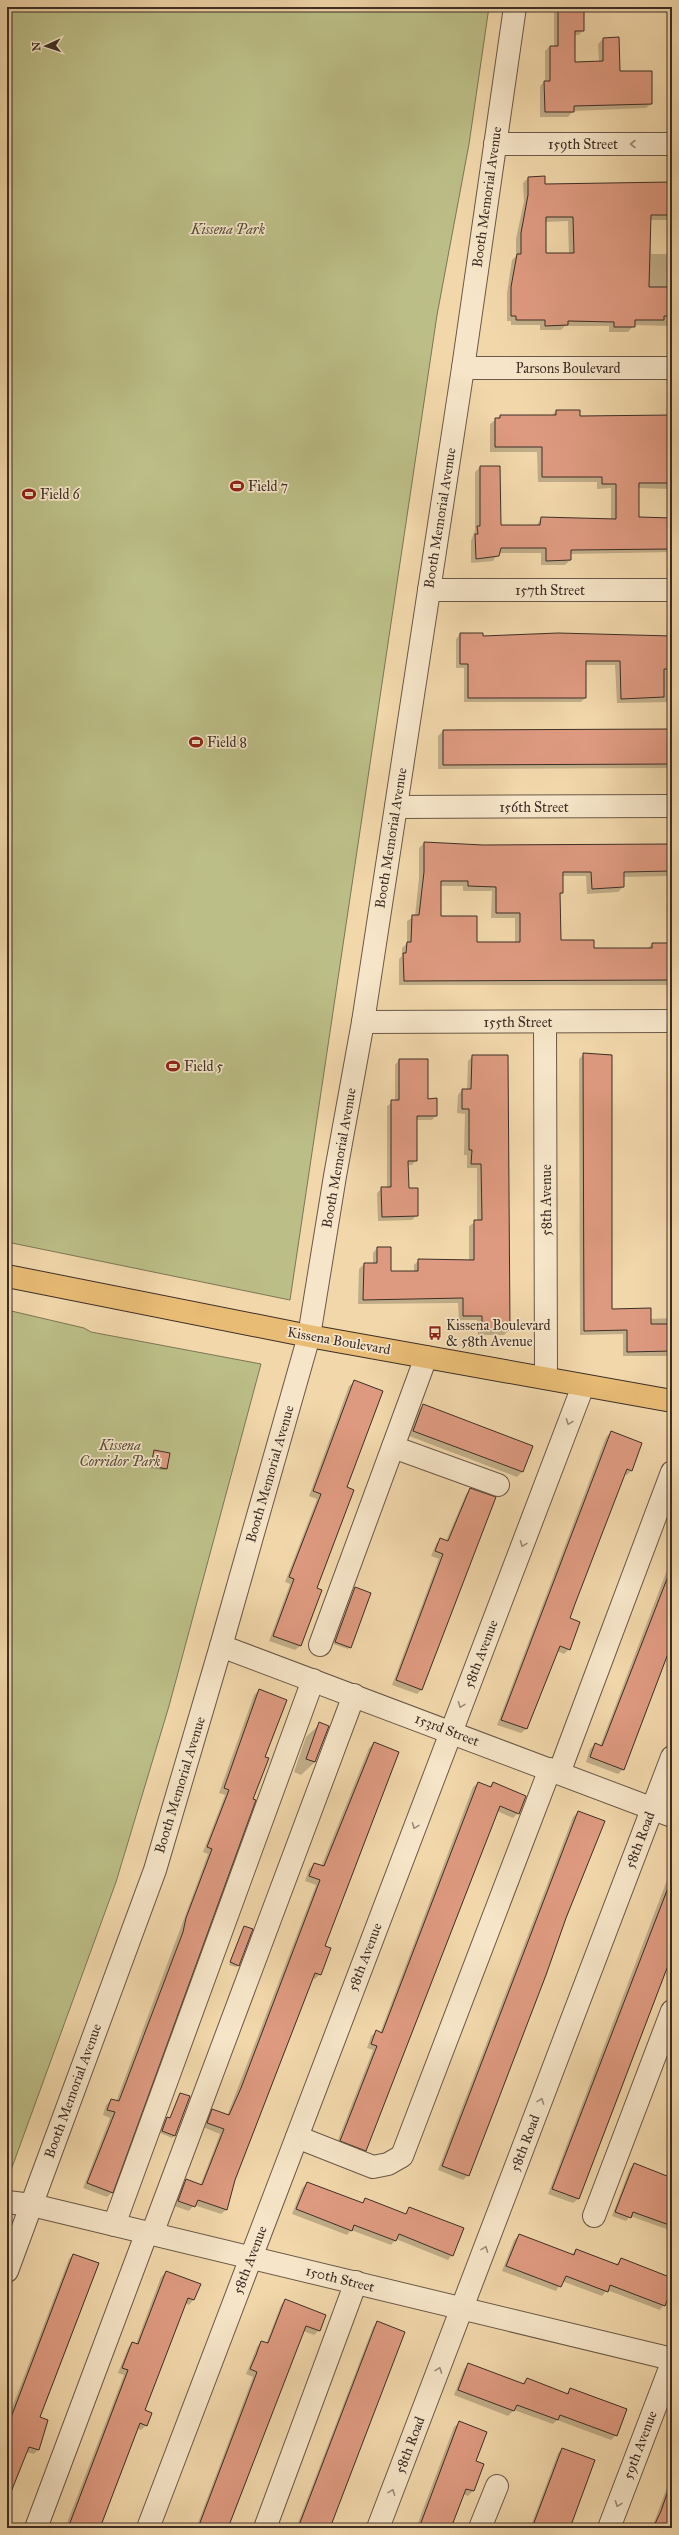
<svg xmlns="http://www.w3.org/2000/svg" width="679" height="2535" viewBox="0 0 679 2535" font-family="'IM FELL Great Primer',serif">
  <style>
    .green { fill: #bcbe87; stroke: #7c7657 }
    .shadow { fill: #0003; fill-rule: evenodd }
    .building { fill: #de9a80; stroke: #3d2e27; fill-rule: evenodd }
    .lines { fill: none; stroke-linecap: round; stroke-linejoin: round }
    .minor-casing { stroke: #6a5848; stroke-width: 24 }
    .major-casing { stroke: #3d2e27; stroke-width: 24 }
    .minor { stroke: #f6e5c8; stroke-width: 22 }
    .major { stroke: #e8bc75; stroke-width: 22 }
    .oneway { stroke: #9a8a78 }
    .labels { text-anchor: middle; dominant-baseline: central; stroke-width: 3.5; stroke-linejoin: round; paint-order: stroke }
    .street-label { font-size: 14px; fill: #3d2e27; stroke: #f6e5c8 }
    .park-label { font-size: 14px; font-style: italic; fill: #564b3a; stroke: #f6e5c8 }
    .poi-label { font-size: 14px; fill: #3d2e27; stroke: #f6e5c8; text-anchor: start }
  </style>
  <rect width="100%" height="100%" fill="#f1d7aa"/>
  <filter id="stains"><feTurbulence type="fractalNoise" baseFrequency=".005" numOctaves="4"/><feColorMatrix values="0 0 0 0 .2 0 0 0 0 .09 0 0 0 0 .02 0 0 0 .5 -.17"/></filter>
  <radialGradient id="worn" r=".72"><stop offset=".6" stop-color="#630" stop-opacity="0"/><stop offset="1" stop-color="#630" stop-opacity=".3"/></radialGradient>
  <!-- green -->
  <g class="green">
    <path d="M7,7H489L469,144L437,315L290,1300L7,1242Z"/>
    <path d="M7,1310L84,1328L91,1332L261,1364L169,1706L116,1882L7,2181Z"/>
  </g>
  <!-- shadow -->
  <g class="shadow">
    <path d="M554,7H583V30L579,35H574V63L599,62L598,44L603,39L619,72L651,104L646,108L573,111L568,117H540V86L545,81V51L550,46L554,47Z"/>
    <path d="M528,178L544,185L672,183V220H650L651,254H672V326L634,325L628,332H609V326H565L561,330H540V325H511V321H507V293L512,260L516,256V239L524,201L523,183ZM568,221L569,254H545V222Z"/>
    <path d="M556,411L579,417H672V489L638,488V518L672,519V552L570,554V560L565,565H541V553H498L493,561L471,563V541L475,530V472L480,467L500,526H536L541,518L611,520V488L597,489V482H538L537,452H490V424L500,416H551Z"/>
    <path d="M460,634H482V637L613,634L620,637H672V702L617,703L615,665H585V698L581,702H464V668H456V639Z"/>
    <path d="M672,730V768L438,769V736L443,731Z"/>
    <path d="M424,843L483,846L672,845V886H670L669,876L623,877V887L618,892L587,894L586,876H562V893L559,896L560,941L593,949H647L652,944H672V985H399V959L402,956V948L407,943V921L415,916L419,878V848ZM440,886H463V891H492L491,918H515V943H476L440,917Z"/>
    <path d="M584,1054H610L611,1310L650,1319L672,1318V1356H623V1334L580,1335L579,1059Z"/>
    <path d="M473,1056L509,1330L504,1335H478L477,1320H459L458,1303L358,1304L359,1269L364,1264H373V1253L377,1248L390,1272H414V1265L419,1260L469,1261V1226L477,1221V1168H467V1155H464L465,1114L457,1113L458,1095L462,1090H467L468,1061Z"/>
    <path d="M399,1060L436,1115L432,1120H416V1160L412,1165H407L408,1189L417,1215L412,1220L378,1221L377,1193L382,1188H387V1106L395,1101V1065Z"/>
    <path d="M672,1236V1251H670V1238Z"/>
    <path d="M354,1382L345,1487L316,1588L321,1590L300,1646L295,1650L269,1641L290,1584L285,1582L317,1499L309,1496L349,1386Z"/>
    <path d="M424,1405L531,1446L522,1472L517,1477L409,1436L419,1410Z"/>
    <path d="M611,1432L641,1443L631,1471L627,1475L624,1474L568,1619L569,1649L564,1654L557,1651L526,1729L521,1733L497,1725L606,1437Z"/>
    <path d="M154,1451L166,1468L164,1470L149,1468Z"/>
    <path d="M470,1489L421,1690L417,1694L392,1685L439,1559L431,1556L436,1544L440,1539L446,1541L466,1494Z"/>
    <path d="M672,1557V1638L623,1769L618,1774L586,1762L590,1749L595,1744L600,1746Z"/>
    <path d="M355,1588L350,1647L348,1649L333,1644Z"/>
    <path d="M259,1690L264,1757L112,2192L107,2197L83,2188L110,2118L103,2115L106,2105L111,2100L116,2102L208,1854L203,1852L225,1795L219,1793L254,1695Z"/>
    <path d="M320,1724L315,1762L301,1775L294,1772L306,1737Z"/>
    <path d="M374,1743L324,1946L320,1974L315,1979L312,1978L234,2180L226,2210L221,2214L194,2205L189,2211L174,2206L181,2185L186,2181L200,2186L220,2134L203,2127L208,2115L213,2110L227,2116L316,1885L305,1881L309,1869L314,1864L321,1867L369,1748Z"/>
    <path d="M478,1783L489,1787L493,1783L518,1813L513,1818L497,1811L365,2150L361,2155L336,2145L373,2050L367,2048L371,2036L376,2032L380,2033L473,1787Z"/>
    <path d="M578,1812L565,1918L468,2175L463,2180L438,2170L573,1817Z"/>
    <path d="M672,1867V1951L578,2199L573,2203L548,2194Z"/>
    <path d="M244,1927L238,1965L236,1967L229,1965Z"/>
    <path d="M181,2094L174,2136L172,2138L160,2133L165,2120L169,2119Z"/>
    <path d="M634,2164L668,2177L672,2167V2231L630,2216L626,2221L612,2216L630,2168Z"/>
    <path d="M307,2183L361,2204L365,2200L404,2215L410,2208L452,2255L448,2260L396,2239L391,2245L351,2230L347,2235L292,2214L302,2188Z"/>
    <path d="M519,2235L571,2255L576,2250L616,2264L621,2260L672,2279L664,2305L660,2310L607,2290L602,2296L562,2281L556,2291L502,2271L514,2240Z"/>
    <path d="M73,2255L39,2418L38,2450L34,2454L26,2452L7,2502V2421L69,2259Z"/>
    <path d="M166,2272L199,2285L193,2300L189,2305L185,2303L144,2411L146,2425L141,2430L137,2428L99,2528H65L124,2375L118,2373L128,2348L132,2343L136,2344L161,2277Z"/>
    <path d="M285,2300L319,2330L314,2335L303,2331L228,2528H196L253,2377L246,2374L257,2347L261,2342L266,2344L281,2305Z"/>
    <path d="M377,2322L329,2528H296L373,2327Z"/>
    <path d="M469,2364L522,2384L527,2379L566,2394L570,2389L616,2435L611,2440L557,2420L553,2424L514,2410L508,2416L454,2395L464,2369Z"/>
    <path d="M459,2423L475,2462L482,2465L473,2491L468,2496L463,2494L450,2528H416L454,2427Z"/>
    <path d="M562,2449L569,2528H530L558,2453Z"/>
    <path d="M672,2457V2467L669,2466Z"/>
    <path d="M672,2474V2528H652Z"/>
  </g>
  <!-- building -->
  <g class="building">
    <path d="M558,7H584V31H575V62L603,61V38L619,37L620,71H652V104L574,106V112H545L544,81H550V46H558Z"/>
    <path d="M545,176V184L672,182V215H651L649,287H668L669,316H664V320H635V327H614V322L568,321V325L545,326V320H516V316H511V287L517,254H521V233L528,195V177ZM546,217H573L574,253H546Z"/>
    <path d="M556,410H580V416L672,415V483H639V517L672,518V549L571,550V560L546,561V548H501L499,556L476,559L475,534H478L477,526H480V466H500L501,525H540L541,517L616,519V484H602V477H542V447H495V418H500V415H556Z"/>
    <path d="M460,633H483V636L558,633L672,636V669H664V697L621,699L620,661H586V698H468V664H460Z"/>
    <path d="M672,729V764L443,765V730Z"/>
    <path d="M424,842L483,845L672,844V871L624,872V887L592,889L591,872H563V893H560L561,940H594V948H652V943H672V980L404,981L403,953H406L407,942H411L412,915H419L424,872ZM441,881H468V886L496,887V913H520V942H477V916H441Z"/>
    <path d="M583,1053L612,1055V1309L651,1308V1324H672V1351L627,1352V1330L584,1331Z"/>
    <path d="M472,1055H508L510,1330L482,1331V1316H463V1298L363,1300L364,1263H377V1247H391V1271H418V1259L474,1260V1220H482L481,1164H471L472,1150H469V1109H462V1089H471Z"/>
    <path d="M399,1059H428V1099L437,1098V1116H417V1161H408L409,1188H418V1216L382,1217L381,1187H391V1100H399Z"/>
    <path d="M354,1380L383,1391L347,1487L354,1490L317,1588L322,1590L301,1646L273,1636L294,1579L289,1577L321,1494L313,1491Z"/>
    <path d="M423,1404L533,1446L523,1472L413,1431Z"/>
    <path d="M611,1431L642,1443L632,1471L627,1469L575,1604L570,1618L580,1622L570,1650L560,1646L527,1729L501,1720Z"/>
    <path d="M154,1450L170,1453L167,1469L151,1466Z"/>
    <path d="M470,1488L496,1497L422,1690L396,1680L443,1554L435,1551L440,1538L448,1541Z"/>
    <path d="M672,1566V1643L624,1770L590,1757L595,1743L602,1746Z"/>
    <path d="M355,1587L371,1593L351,1648L335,1642Z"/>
    <path d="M259,1689L287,1700L265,1757L269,1758L253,1799L256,1800L113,2193L87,2183L115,2112L107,2110L111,2099L119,2101L183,1932L186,1918L212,1849L207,1847L229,1790L224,1788Z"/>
    <path d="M319,1722L329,1726L315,1762L306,1759Z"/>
    <path d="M374,1742L399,1752L325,1946L331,1948L321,1975L315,1973L235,2180L227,2210L198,2200L195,2207L178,2201L186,2179L202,2185L224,2129L207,2123L212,2109L229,2115L241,2088L320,1880L309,1876L314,1863L324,1866Z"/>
    <path d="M478,1782L491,1787L493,1782L526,1796L519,1814L500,1806L366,2151L340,2141L377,2046L371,2044L376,2030L382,2033Z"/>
    <path d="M578,1811L605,1821L566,1918L546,1975L469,2176L442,2166Z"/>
    <path d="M671,1880L672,1955L579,2199L552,2189Z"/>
    <path d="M244,1926L253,1929L239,1966L230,1962Z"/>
    <path d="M180,2093L190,2096L175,2136L162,2131L167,2117L170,2118Z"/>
    <path d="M634,2163L672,2178V2226L633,2212L631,2218L615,2212Z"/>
    <path d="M307,2182L363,2203L365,2198L406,2214L409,2207L464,2228L453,2256L399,2234L396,2241L354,2225L352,2231L296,2209Z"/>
    <path d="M519,2234L574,2255L576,2249L618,2265L621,2258L672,2278V2288L665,2306L610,2285L608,2292L566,2276L561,2287L506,2266Z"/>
    <path d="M73,2254L99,2263L40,2417L48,2420L39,2450L29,2447L7,2502V2428Z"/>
    <path d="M166,2271L201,2284L194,2300L188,2298L145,2410L152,2413L147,2426L140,2423L100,2528H68L128,2370L122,2368L132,2342L138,2344Z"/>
    <path d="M285,2299L326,2315L320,2331L306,2326L228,2528H198L257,2372L250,2369L256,2355L261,2341L268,2343Z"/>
    <path d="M377,2321L405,2332L330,2528H298Z"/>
    <path d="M468,2363L524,2384L527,2378L568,2394L570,2388L627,2409L617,2436L560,2415L558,2420L517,2405L514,2411L458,2390Z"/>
    <path d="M459,2421L487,2432L476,2461L484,2464L474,2491L466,2489L451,2528H419Z"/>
    <path d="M562,2448L595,2460L570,2528H532Z"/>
    <path d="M670,2485L672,2528H653L661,2511Z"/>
  </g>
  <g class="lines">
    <defs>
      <g id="minor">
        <path d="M495,144H672"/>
        <path d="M463,368H672"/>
        <path d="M429,590H672"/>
        <path d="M396,807L672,806"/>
        <path d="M363,1022L672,1021"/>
        <path d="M545,1022L546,1378"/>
        <path d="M393,1447L498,1485"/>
        <path d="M320,1645L426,1357"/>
        <path d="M221,1646L672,1816"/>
        <path d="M559,1773L672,1472"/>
        <path d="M297,2137L373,2167L388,2164L402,2156L550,1769"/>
        <path d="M7,2202L32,2205L672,2359"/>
        <path d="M594,2216L672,2011"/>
        <path d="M114,2225L313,1680"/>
        <path d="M152,2234L354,1695"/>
        <path d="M7,2271L155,1870L221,1646L309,1336L335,1176L363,1022L463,368L515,7"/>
        <path d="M36,2528L147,2232"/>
        <path d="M148,2528L583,1386"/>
        <path d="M265,2528L356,2282"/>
        <path d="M378,2528L672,1757"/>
        <path d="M480,2528L497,2486"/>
        <path d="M609,2528L672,2363"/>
      </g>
      <path id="major" d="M7,1276L309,1336L672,1401"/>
    </defs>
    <!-- minor casing -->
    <use href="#minor" class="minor-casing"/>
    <!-- major casing -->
    <use href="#major" class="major-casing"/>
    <!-- minor -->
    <use href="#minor" class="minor"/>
    <!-- major -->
    <use href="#major" class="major"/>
  </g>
  <!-- one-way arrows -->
  <defs><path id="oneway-chevron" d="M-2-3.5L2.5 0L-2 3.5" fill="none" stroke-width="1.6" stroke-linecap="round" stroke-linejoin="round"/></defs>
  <g class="oneway">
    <use href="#oneway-chevron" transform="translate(633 144) rotate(180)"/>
    <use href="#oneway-chevron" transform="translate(569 1422) rotate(111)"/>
    <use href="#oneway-chevron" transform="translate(523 1544) rotate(111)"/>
    <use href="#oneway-chevron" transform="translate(461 1705) rotate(111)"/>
    <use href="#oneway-chevron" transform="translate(415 1826) rotate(111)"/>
    <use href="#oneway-chevron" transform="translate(541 2101) rotate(-69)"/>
    <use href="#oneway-chevron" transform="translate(485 2249) rotate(-69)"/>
    <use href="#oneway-chevron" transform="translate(439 2370) rotate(-69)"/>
    <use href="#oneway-chevron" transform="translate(392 2492) rotate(-69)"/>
    <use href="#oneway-chevron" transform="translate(618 2504) rotate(111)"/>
  </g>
  <!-- icons -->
  <defs>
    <symbol id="stadium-bare" viewBox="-9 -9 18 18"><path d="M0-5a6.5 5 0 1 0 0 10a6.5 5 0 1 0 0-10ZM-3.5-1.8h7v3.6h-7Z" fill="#8f2418" stroke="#f6e5c8" stroke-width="2.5" paint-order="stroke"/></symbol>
    <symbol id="bus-bare" viewBox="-9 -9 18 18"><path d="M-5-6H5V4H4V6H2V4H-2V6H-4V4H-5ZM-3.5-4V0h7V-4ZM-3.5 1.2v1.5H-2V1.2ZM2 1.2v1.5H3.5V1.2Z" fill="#8f2418" stroke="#f6e5c8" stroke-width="2.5" paint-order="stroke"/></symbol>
  </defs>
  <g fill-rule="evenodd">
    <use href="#stadium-bare" x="227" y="476" width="20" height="20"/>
    <use href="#stadium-bare" x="19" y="484" width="20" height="20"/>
    <use href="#stadium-bare" x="186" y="732" width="20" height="20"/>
    <use href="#stadium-bare" x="163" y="1056" width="20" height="20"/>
    <use href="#bus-bare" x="425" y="1323" width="20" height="20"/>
  </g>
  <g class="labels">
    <!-- street labels -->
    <g class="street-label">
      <text x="583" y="144">159th Street</text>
      <text transform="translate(487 197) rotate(-82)">Booth Memorial Avenue</text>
      <text x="568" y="368">Parsons Boulevard</text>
      <text transform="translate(440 518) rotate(-81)">Booth Memorial Avenue</text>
      <text x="550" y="590">157th Street</text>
      <text x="534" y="807">156th Street</text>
      <text transform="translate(391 838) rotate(-81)">Booth Memorial Avenue</text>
      <text x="518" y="1022">155th Street</text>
      <text transform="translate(339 1158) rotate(-80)">Booth Memorial Avenue</text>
      <text transform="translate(546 1200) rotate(-90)">58th Avenue</text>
      <text transform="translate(339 1341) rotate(10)">Kissena Boulevard</text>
      <text transform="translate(270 1474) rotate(-74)">Booth Memorial Avenue</text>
      <text transform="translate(481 1654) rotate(-69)">58th Avenue</text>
      <text transform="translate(447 1730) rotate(21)">153rd Street</text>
      <text transform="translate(180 1785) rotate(-73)">Booth Memorial Avenue</text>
      <text transform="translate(640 1840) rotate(-69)">58th Road</text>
      <text transform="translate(365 1957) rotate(-69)">58th Avenue</text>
      <text transform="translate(73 2091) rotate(-70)">Booth Memorial Avenue</text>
      <text transform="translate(525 2143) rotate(-69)">58th Road</text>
      <text transform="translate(250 2260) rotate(-69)">58th Avenue</text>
      <text transform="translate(340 2279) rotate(14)">150th Street</text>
      <text transform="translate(410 2445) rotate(-69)">58th Road</text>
      <text transform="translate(640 2445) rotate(-69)">59th Avenue</text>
    </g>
    <!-- park labels -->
    <g class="park-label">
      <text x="228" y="229">Kissena Park</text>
      <text x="120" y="1445">Kissena<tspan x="120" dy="16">Corridor Park</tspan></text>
    </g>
    <!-- poi labels -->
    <g class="poi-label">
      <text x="248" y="486">Field 7</text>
      <text x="40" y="494">Field 6</text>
      <text x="207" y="742">Field 8</text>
      <text x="184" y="1066">Field 5</text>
      <text x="446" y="1325">Kissena Boulevard<tspan x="446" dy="16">&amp; 58th Avenue</tspan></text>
    </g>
  </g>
  <!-- margin -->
  <rect width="679" height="2535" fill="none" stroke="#f1d7aa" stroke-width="24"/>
  <rect x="8" y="8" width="663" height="2519" fill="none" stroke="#3d2e27" stroke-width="2"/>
  <rect x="12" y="12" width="655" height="2511" fill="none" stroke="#3d2e27"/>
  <!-- north arrow -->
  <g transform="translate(46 46) rotate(267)" stroke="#f6e5c8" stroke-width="3" paint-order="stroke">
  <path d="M0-3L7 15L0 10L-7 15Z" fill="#3d2e27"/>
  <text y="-6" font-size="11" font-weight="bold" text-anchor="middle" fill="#3d2e27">N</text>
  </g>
  <rect width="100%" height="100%" filter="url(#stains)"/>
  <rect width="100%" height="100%" fill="url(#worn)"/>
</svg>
